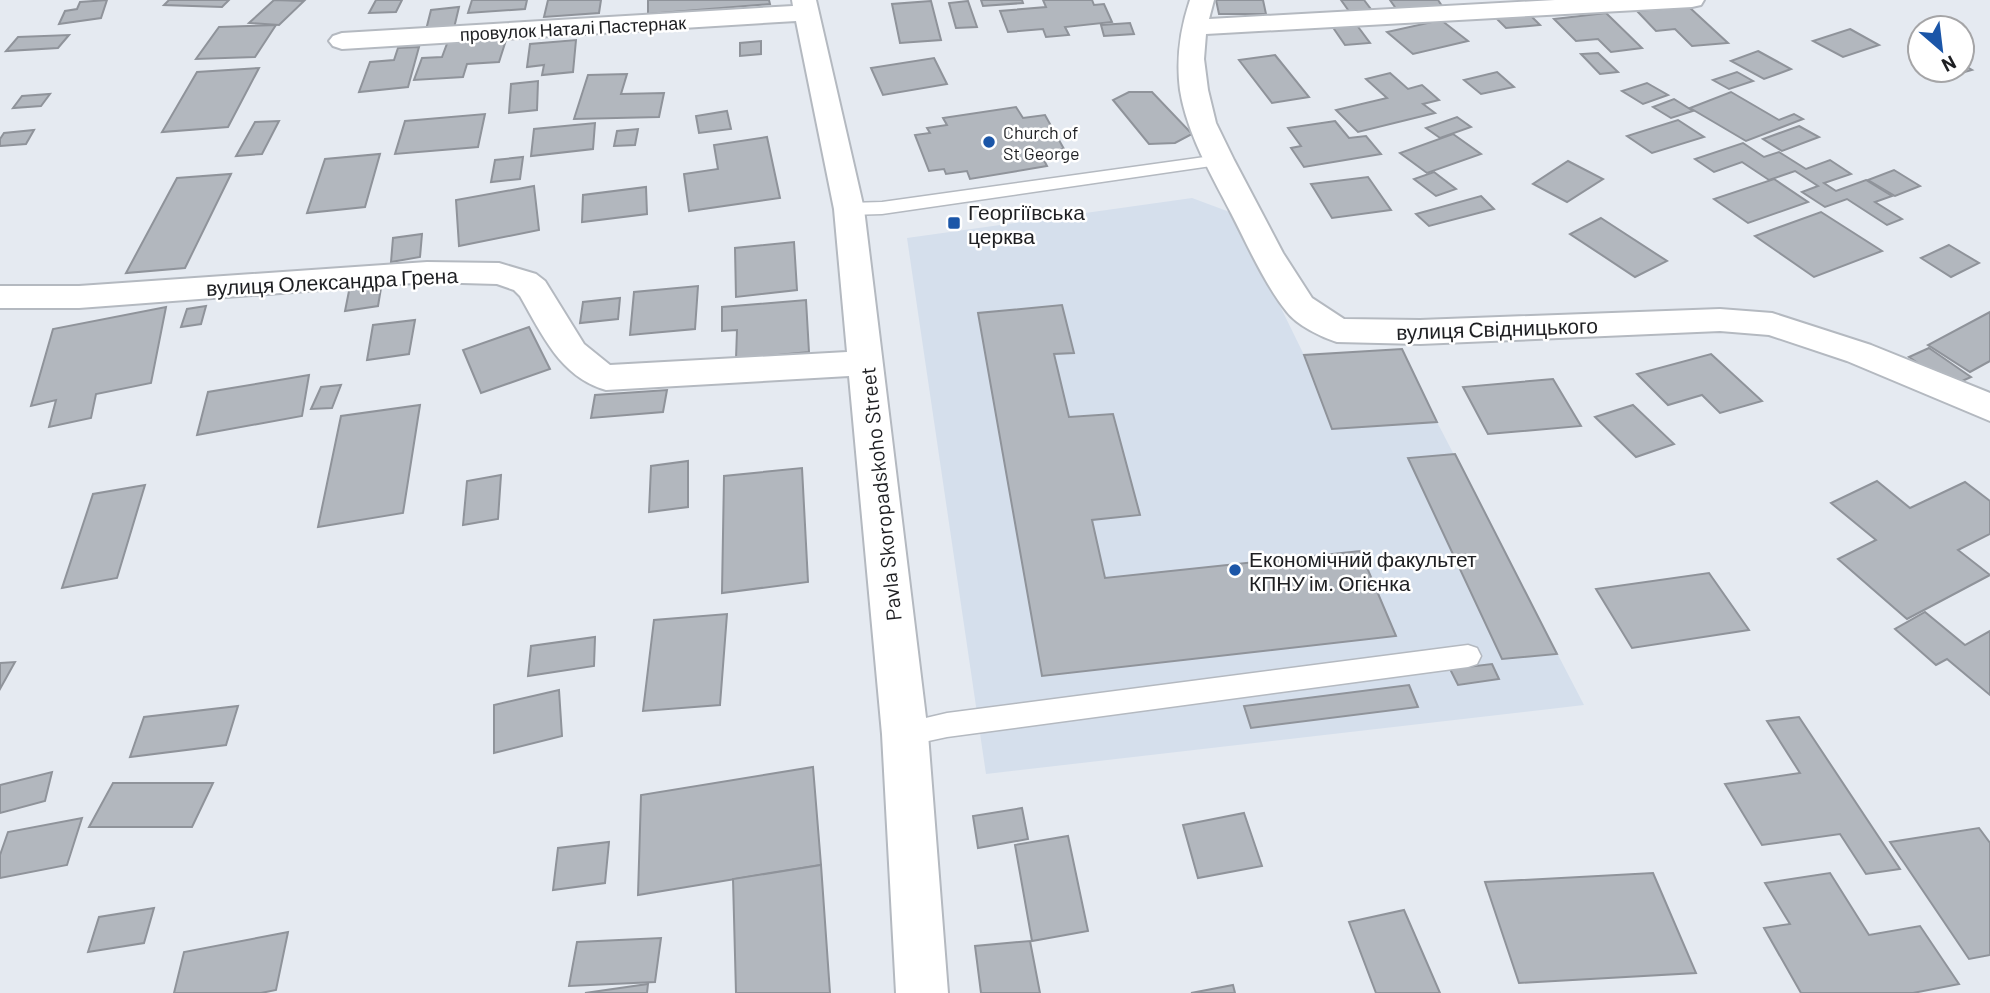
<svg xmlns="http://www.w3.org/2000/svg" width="1990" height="993" viewBox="0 0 1990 993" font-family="Barlow,sans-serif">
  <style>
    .built { fill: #d5dfec }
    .building { fill: #b2b7be; stroke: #8f939a; stroke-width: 2 }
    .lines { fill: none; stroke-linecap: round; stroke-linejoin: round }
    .lane-casing { stroke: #b4b9c0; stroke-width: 3 }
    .street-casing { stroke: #b4b9c0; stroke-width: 4 }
    .lane { fill: #fff; fill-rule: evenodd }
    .street { fill: #fff; fill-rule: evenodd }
    .poi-dot { fill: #1b56a8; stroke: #fff; stroke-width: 2.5 }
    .labels { text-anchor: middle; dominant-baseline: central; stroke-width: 5; stroke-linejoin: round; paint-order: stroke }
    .far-street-label { font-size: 18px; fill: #1e1f22; stroke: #fff }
    .far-poi-label { font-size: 18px; fill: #1e1f22; stroke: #fff; text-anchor: start }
    .poi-label { font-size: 21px; fill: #1e1f22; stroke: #fff; text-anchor: start }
    .street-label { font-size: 21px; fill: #1e1f22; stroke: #fff }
  </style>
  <rect width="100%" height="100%" fill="#e5eaf1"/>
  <!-- built -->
  <path class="built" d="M1192,198L1235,214L1304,355L1402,349L1437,422L1584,705L986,774L907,238Z"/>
  <!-- building -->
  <g class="building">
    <path d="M107,0L101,18L59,24L65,11L77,9L80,2Z"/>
    <path d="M169,0H229L222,7L164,5Z"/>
    <path d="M274,0L304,1L279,25L249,23Z"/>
    <path d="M376,0H402L396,12L369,13Z"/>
    <path d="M472,0H527L525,9L468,13Z"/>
    <path d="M548,0H601L599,13L544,17Z"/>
    <path d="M648,0H769L770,4L648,14Z"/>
    <path d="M981,0H1022L1023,3L983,6Z"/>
    <path d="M1043,0H1092L1094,5L1104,4L1112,22L1065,27L1069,35L1046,37L1043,29L1008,32L1000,11L1046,7Z"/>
    <path d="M1216,0H1263L1266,14H1219Z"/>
    <path d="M1341,0H1364L1373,12L1351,14Z"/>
    <path d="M1390,0H1438L1442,6L1397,10Z"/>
    <path d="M931,1L941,40L900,43L892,4Z"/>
    <path d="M968,1L977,27L956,28L949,3Z"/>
    <path d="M459,7L454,28L426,30L431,10Z"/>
    <path d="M1689,7L1728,43L1692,46L1675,29L1656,31L1637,11Z"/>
    <path d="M1606,13L1642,48L1611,52L1598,39L1576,41L1554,19Z"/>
    <path d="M1530,15L1540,25L1506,28L1496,18Z"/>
    <path d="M1441,20L1468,41L1413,54L1387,32Z"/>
    <path d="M1130,23L1134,34L1104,36L1101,25Z"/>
    <path d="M1356,24L1370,43L1345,45L1332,26Z"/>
    <path d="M276,25L255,57L196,59L219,27Z"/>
    <path d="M1850,29L1879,45L1843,57L1813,41Z"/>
    <path d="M69,35L58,48L6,51L18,37Z"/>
    <path d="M507,37L499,62L467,64L463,77L414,80L422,58L442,57L448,41Z"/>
    <path d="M576,40L573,72L542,75L544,65L527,67L530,44Z"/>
    <path d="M761,41V54L740,56V43Z"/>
    <path d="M419,47L408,87L359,92L370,62L394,60L398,48Z"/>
    <path d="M1758,51L1791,69L1764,79L1731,61Z"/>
    <path d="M1598,53L1618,72L1600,74L1581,54Z"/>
    <path d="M1275,55L1309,97L1272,103L1239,60Z"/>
    <path d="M934,58L947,84L883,95L871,68Z"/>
    <path d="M1962,64L1972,70L1947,77L1936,70H1962Z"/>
    <path d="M259,68L228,127L162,132L197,72Z"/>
    <path d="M1497,72L1514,87L1481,94L1464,80Z"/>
    <path d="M1737,72L1753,81L1729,89L1713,80Z"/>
    <path d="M1390,73L1408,89L1422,85L1439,100L1423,104L1435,113L1358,132L1336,110L1387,98L1366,79Z"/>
    <path d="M627,74L621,94L664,93L659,117L574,119L588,75Z"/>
    <path d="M538,81L537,110L509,113L511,84Z"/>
    <path d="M1647,83L1668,95L1643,104L1622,91Z"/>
    <path d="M1129,92H1152L1192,134L1175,143L1149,144L1113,100Z"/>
    <path d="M1731,92L1779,120L1794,114L1803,119L1746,141L1690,108Z"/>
    <path d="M50,94L41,106L13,108L22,96Z"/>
    <path d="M1674,99L1693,111L1671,118L1653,107Z"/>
    <path d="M1016,107L1023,118L1045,115L1064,149L1040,153L1047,166L970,179L967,171L946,174L944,169L929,171L915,135L930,133L927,128L947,125L943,118Z"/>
    <path d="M727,111L731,129L699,133L696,116Z"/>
    <path d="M485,114L478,147L395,154L405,121Z"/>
    <path d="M1457,117L1471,127L1440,138L1426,128Z"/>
    <path d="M1678,120L1704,137L1652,153L1627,136Z"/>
    <path d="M279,121L262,154L236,156L255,122Z"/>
    <path d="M1335,121L1349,138L1366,136L1381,154L1304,167L1291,148L1301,146L1288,128Z"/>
    <path d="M595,123L593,149L531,156L534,129Z"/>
    <path d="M1799,126L1819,137L1782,151L1763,139Z"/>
    <path d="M638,129L635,145L614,146L617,131Z"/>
    <path d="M34,130L26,144L0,146V139L4,133Z"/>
    <path d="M1453,134L1481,154L1427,173L1400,153Z"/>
    <path d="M767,137L780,198L689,211L684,174L718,169L714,145Z"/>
    <path d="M1743,143L1764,157L1779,152L1806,169L1830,160L1851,174L1824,183L1836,191L1866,180L1892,196L1875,202L1902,219L1887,225L1847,199L1825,207L1802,192L1818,186L1795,171L1769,180L1742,162L1714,172L1695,159Z"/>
    <path d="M380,154L365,207L307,213L325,159Z"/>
    <path d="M523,157L520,179L491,182L495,160Z"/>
    <path d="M1568,161L1603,179L1567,202L1533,184Z"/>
    <path d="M1894,170L1920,186L1895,196L1868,180Z"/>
    <path d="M1434,172L1456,189L1436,196L1414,179Z"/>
    <path d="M231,174L185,268L126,273L177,178Z"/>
    <path d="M1368,177L1391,210L1332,218L1311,184Z"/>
    <path d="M1774,179L1808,202L1748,223L1714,199Z"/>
    <path d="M534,186L539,230L459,246L456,200Z"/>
    <path d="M646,187L647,214L582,222L583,195Z"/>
    <path d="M1481,196L1494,209L1429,226L1416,214Z"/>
    <path d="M1821,212L1882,251L1814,277L1755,236Z"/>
    <path d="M1601,218L1667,261L1635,277L1570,234Z"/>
    <path d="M422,234L420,257L391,262L393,238Z"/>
    <path d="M794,242L797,290L736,297L735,248Z"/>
    <path d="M1949,245L1979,263L1951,277L1921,258Z"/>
    <path d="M382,282L378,306L345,311L350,286Z"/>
    <path d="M698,286L695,329L630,335L634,292Z"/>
    <path d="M620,298L618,319L580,323L583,302Z"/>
    <path d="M806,300L809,352L736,359L737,330L722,331V307Z"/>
    <path d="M1062,305L1074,353L1054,354L1069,417L1113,414L1140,515L1092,520L1105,578L1360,551L1396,636L1042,676L978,313Z"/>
    <path d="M206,306L201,324L181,327L187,309Z"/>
    <path d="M166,307L151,383L96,394L91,418L49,427L56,400L31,406L53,329Z"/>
    <path d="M1990,312V361L1970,372L1928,345Z"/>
    <path d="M415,320L409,354L367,360L373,325Z"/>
    <path d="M529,327L550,369L481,393L463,350Z"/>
    <path d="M1929,348L1971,377L1951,386L1909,357Z"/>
    <path d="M1402,349L1437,422L1332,429L1304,355Z"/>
    <path d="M1711,354L1762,401L1720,413L1702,395L1668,405L1637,374Z"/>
    <path d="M309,375L302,416L197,435L208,392Z"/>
    <path d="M1553,379L1581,426L1488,434L1463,387Z"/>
    <path d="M341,385L332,408L311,409L321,387Z"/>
    <path d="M667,390L663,412L591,418L595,395Z"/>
    <path d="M420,405L403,513L318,527L341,416Z"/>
    <path d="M1633,405L1674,444L1636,457L1595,417Z"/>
    <path d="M1455,454L1557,654L1502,659L1408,458Z"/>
    <path d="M688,461V507L649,512L651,466Z"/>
    <path d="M802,468L808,582L722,593L724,476Z"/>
    <path d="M501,475L498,519L463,525L467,481Z"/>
    <path d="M1877,481L1910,508L1965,482L1990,501V534L1958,550L1990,575L1907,619L1838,559L1876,540L1831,503Z"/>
    <path d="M145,485L117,578L62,588L93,494Z"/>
    <path d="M1709,573L1749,630L1632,648L1596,589Z"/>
    <path d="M1925,612L1965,645L1990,631V695L1947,659L1936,665L1895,629Z"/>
    <path d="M727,614L720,705L643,711L654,620Z"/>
    <path d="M595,637L594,666L528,676L531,646Z"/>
    <path d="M15,662L0,689V663Z"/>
    <path d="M1492,664L1499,679L1458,685L1450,669Z"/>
    <path d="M1409,685L1418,707L1251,728L1244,706Z"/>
    <path d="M559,690L562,736L494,753V705Z"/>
    <path d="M238,706L226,745L130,757L144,717Z"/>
    <path d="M1799,717L1900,869L1866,874L1840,834L1762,845L1725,784L1800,773L1767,721Z"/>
    <path d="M813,767L821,865L638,895L641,795Z"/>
    <path d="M52,772L45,801L0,813V785Z"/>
    <path d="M113,783H213L192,827H89Z"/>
    <path d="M1022,808L1028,839L978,848L973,816Z"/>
    <path d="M1244,813L1262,866L1198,878L1183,825Z"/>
    <path d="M82,818L67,865L0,878V855L8,832Z"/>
    <path d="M1979,828L1990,843V955L1969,959L1890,842Z"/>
    <path d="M1068,836L1088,931L1032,941L1015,845Z"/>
    <path d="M609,842L605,883L553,890L558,848Z"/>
    <path d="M821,865L830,993H736L733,879Z"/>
    <path d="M1653,873L1696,973L1519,983L1485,882Z"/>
    <path d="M1830,873L1869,935L1920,926L1959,984L1913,993H1801L1764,928L1790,924L1765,883Z"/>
    <path d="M154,908L144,943L88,952L99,917Z"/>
    <path d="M1404,910L1440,993H1376L1349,922Z"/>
    <path d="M288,932L276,990L261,993H174L184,952Z"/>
    <path d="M661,938L655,982L569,986L577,942Z"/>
    <path d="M1030,941L1040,993H981L975,946Z"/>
    <path d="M648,984L647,993H585Z"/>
    <path d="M1233,985L1235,993H1191Z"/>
  </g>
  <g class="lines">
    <defs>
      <g id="lane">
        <path d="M1219,155L1228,160L1225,164L882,214L849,215L840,209L849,203L882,202Z"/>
        <path d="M1468,645L1477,648L1481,656L1477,664L1468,667L947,737L905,746L896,743L892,734L896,725L947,713Z"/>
      </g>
      <g id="street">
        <path d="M792,0H816L864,209L928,734L948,993H896L882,734L849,376L606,390C560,377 542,334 520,296L514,290L497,284L427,282L79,308H0V286H79L427,262L499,263L536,274L545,281L584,344L610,365L847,352L834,209L796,21L342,49L333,46L329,41L333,36L342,33L793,6Z"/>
        <path d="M1190,0H1214L1209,19L1555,0H1704L1701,5L1692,7L1206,34L1204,59L1208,90L1216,123L1234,160L1283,253L1312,298L1344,319L1420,320L1720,309L1772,313L1871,345L1990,393V421L1847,361L1769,335L1720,331L1420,344L1337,342C1321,337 1297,325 1287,312C1264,283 1248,246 1231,213C1211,174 1187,134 1180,90C1176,58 1180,30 1190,0Z"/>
      </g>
    </defs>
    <!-- lane casing -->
    <use href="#lane" class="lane-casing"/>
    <!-- street casing -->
    <use href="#street" class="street-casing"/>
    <!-- lane -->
    <use href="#lane" class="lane"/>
    <!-- street -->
    <use href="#street" class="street"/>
  </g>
  <!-- markers -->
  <g class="poi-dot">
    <circle cx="989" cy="142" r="7"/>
    <rect x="947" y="216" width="14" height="14" rx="3.5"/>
    <circle cx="1235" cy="570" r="7"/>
  </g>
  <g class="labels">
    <!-- far-street labels -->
    <g class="far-street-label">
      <text transform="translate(573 28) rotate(-3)">провулок Наталі Пастернак</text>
    </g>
    <!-- far-poi labels -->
    <g class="far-poi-label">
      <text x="1003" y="132">Church of<tspan x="1003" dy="21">St George</tspan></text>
    </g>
    <!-- poi labels -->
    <g class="poi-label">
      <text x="968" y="211">Георгіївська<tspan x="968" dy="24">церква</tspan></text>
      <text x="1249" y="558">Економічний факультет<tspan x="1249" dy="24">КПНУ ім. Огієнка</tspan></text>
    </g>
    <!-- street labels -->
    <g class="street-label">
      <text transform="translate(332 281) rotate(-3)">вулиця Олександра Грена</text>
      <text transform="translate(1497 328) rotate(-2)">вулиця Свідницького</text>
      <text transform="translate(880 494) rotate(-96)">Pavla Skoropadskoho Street</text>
    </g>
  </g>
  <!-- north arrow -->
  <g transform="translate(1941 49) rotate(152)"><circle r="33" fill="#ffffff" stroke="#a5a5a7" stroke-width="2"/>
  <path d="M0-5L12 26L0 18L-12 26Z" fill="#1b56a8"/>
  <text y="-10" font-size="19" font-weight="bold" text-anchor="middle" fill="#1e1f22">N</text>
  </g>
</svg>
